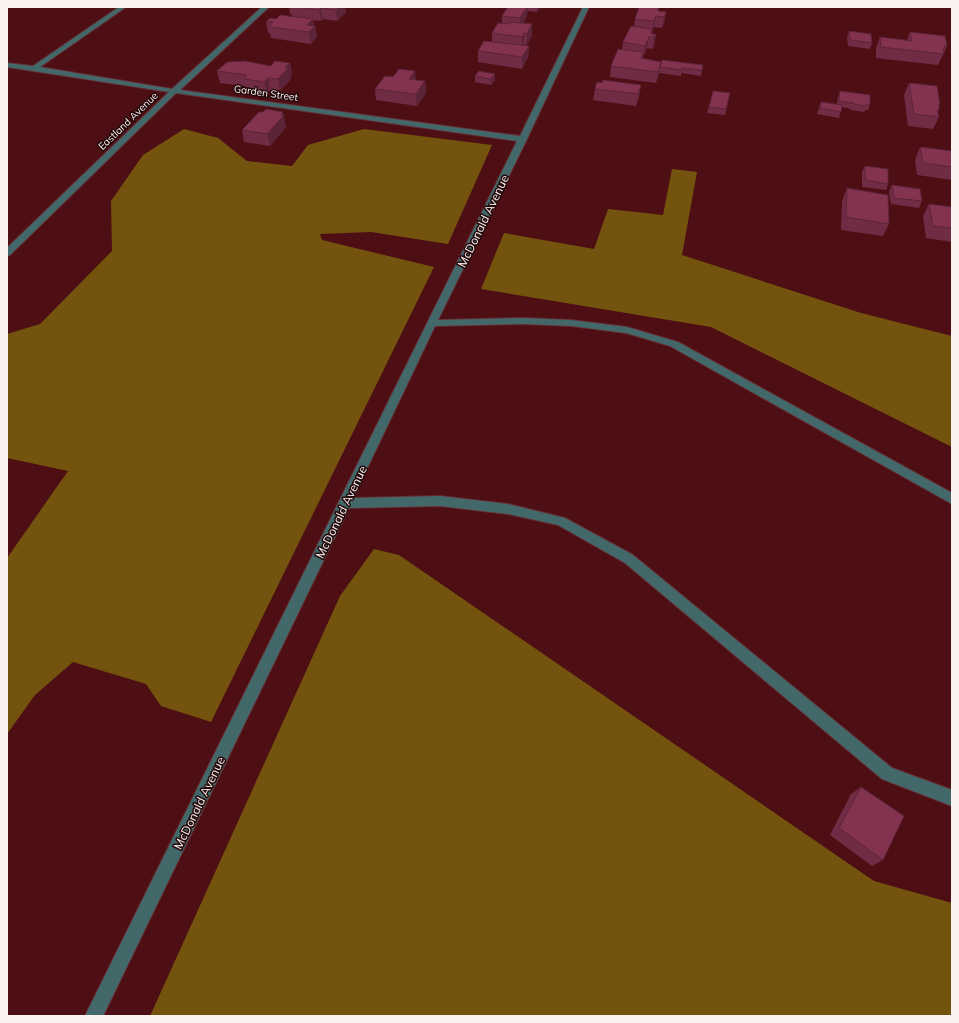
<svg xmlns="http://www.w3.org/2000/svg" width="959" height="1023" viewBox="0 0 959 1023" font-family="Mulish,sans-serif">
  <style>
    .forest { fill: #74530e }
    .lines { fill: none; stroke-linecap: round; stroke-linejoin: round }
    .street-casing { stroke: #652e33; stroke-width: 2 }
    .street { fill: #43686a; fill-rule: evenodd }
    .wall { fill: #712c45 }
    .shaded-wall { fill: #5c2438 }
    .building { fill: #833350; stroke: #5c2438 }
    .labels { text-anchor: middle; dominant-baseline: central; stroke-width: 3; stroke-linejoin: round; paint-order: stroke }
    .far-street-label { font-size: 10px; fill: #faf1f0; stroke: #230809 }
    .street-label { font-size: 12px; fill: #faf1f0; stroke: #230809 }
  </style>
  <rect width="100%" height="100%" fill="#4d0e14"/>
  <!-- forest -->
  <g class="forest">
    <path d="M184,129L218,138L247,161L292,166L308,145L364,129L492,145L448,244L371,232L320,234L322,240L434,267L211,722L161,706L146,684L73,662L35,695L7,734V558L68,471L7,458V334L40,324L112,251L111,201L143,155Z"/>
    <path d="M672,169L697,172L682,255L861,313L952,336V447L711,327L481,289L504,233L594,249L608,209L663,215Z"/>
    <path d="M374,549L399,555L874,881L952,903V1016H150L340,596Z"/>
  </g>
  <g class="lines">
    <defs>
      <path id="street" d="M119,7H126L40,67L172,89L262,7H269L180,90L520,136L583,7H589L527,139L438,320L524,318L571,320L627,327L678,342L952,493V504L670,346L626,333L571,326L524,324L435,326L353,498L440,496L508,504L565,518L633,555L892,768L952,790V806L882,779L625,563L558,525L508,514L440,506L349,508L103,1016H85L517,141L176,93L10,255L7,256V248L169,92L7,67V63L33,66Z"/>
    </defs>
    <!-- street casing -->
    <use href="#street" class="street-casing"/>
    <!-- street -->
    <use href="#street" class="street"/>
  </g>
  <!-- wall -->
  <g class="wall">
    <path d="M289,7H345L346,12L337,21L323,19L321,21L313,20L314,26H315L317,37L311,44L271,38L270,33H268L266,22L276,19L292,17V15L290,14Z"/>
    <path d="M508,7H540L537,12L527,11V16L523,23L532,36L526,45H523L529,46L528,57L522,69L478,62V51L492,42V33L502,23V16Z"/>
    <path d="M659,11L666,12L664,23L662,28L654,27L652,34H656L654,46L652,49L647,48L643,57H642V59L661,62L703,65L701,76L681,73V76L659,73L656,83L610,77L611,66L622,49L623,42L634,27L635,19Z"/>
    <path d="M849,31L872,43L870,49L848,46L847,37Z"/>
    <path d="M910,32L947,46L938,65L876,58V48L880,37L907,40Z"/>
    <path d="M290,63L292,75L290,76L291,79L280,91L270,90L267,93L246,90L245,86L220,83L217,71L271,66Z"/>
    <path d="M495,74V80L491,85L475,82V76Z"/>
    <path d="M416,80L425,81L426,93L417,106L376,100L375,89Z"/>
    <path d="M909,83L940,104L939,107V110L938,113L939,117L933,129L908,126L904,95Z"/>
    <path d="M641,85L639,97L636,106L593,100L595,89Z"/>
    <path d="M713,91L730,93L725,115L707,113Z"/>
    <path d="M840,91L870,104L868,110H865L864,112L851,110V109L842,107L839,118L817,114L821,102L837,104L838,97Z"/>
    <path d="M263,112H283L286,127L270,146L244,142L242,130Z"/>
    <path d="M920,147L952,151V180L917,175L915,160Z"/>
    <path d="M865,166L888,184L886,190L862,187V172Z"/>
    <path d="M892,185L922,201L919,208L891,204L889,192Z"/>
    <path d="M847,188L889,224L883,236L841,230L842,201Z"/>
    <path d="M929,204L952,207V242L926,238L923,216Z"/>
    <path d="M861,787L883,860L872,866L830,835L851,794Z"/>
  </g>
  <!-- shaded-wall -->
  <g class="shaded-wall">
    <path d="M339,7H345L346,12L337,21L336,10Z"/>
    <path d="M527,7H528L527,16L519,30L520,18Z"/>
    <path d="M537,7H540L537,12Z"/>
    <path d="M321,8L323,19L321,21L319,10Z"/>
    <path d="M666,12L664,23L662,28L664,17Z"/>
    <path d="M656,16L654,27L651,37V34L652,30L654,21Z"/>
    <path d="M313,19L314,27L315,26L317,37L311,44L307,25Z"/>
    <path d="M532,24V36L526,45L527,34Z"/>
    <path d="M524,33V45L522,48V37Z"/>
    <path d="M656,34L654,46L652,49L654,37Z"/>
    <path d="M649,37L647,48L643,57L645,46Z"/>
    <path d="M529,46L528,57L522,69V57Z"/>
    <path d="M661,62L659,74L656,83L658,72Z"/>
    <path d="M290,63L292,75L290,76L291,79L280,91L278,79L285,67Z"/>
    <path d="M415,71L416,83L409,79Z"/>
    <path d="M495,74V80L491,85V79Z"/>
    <path d="M268,78L270,90L267,93L264,82Z"/>
    <path d="M425,81L426,93L417,106L416,94Z"/>
    <path d="M641,85L639,97L636,106L638,94Z"/>
    <path d="M283,112L286,127L270,146L267,134Z"/>
  </g>
  <!-- building -->
  <g class="building">
    <path d="M293,7H339L336,10L321,8L319,10Z"/>
    <path d="M508,7H527L520,18L502,16Z"/>
    <path d="M639,7H659L658,11L666,12L664,17L656,16L654,21L635,19Z"/>
    <path d="M280,15L313,19L307,25L315,26L309,32L269,27L273,22H266L270,18L276,19Z"/>
    <path d="M511,22L532,24L527,34L524,33L522,37L492,33L498,23L510,24Z"/>
    <path d="M631,26L652,29L651,34H656L654,37H649L645,46L623,42Z"/>
    <path d="M849,31L871,34L872,43L850,40Z"/>
    <path d="M910,32L945,36L947,46H944L945,48H943L944,54L881,47L880,37L912,41Z"/>
    <path d="M484,41L529,46L522,57L478,51Z"/>
    <path d="M618,49L643,52L641,58L661,62L658,72L611,66Z"/>
    <path d="M662,60L703,65L702,70L682,68V70L660,67Z"/>
    <path d="M245,61L271,66L275,61L290,63L285,67L288,68L278,79L268,78L264,82L244,79L247,75L217,71L227,62Z"/>
    <path d="M399,69L415,71L409,79L425,81L416,94L375,89L385,76L393,77Z"/>
    <path d="M479,71L495,74L491,79L475,76Z"/>
    <path d="M603,80L641,85L638,94L595,89L597,82L602,83Z"/>
    <path d="M909,83L937,86L940,104H939V110H937L939,117L914,114Z"/>
    <path d="M713,91L730,93L726,109L709,107Z"/>
    <path d="M840,91L870,95V104H867V106L853,104V103L839,101Z"/>
    <path d="M821,102L842,105L841,112L820,108Z"/>
    <path d="M266,109L283,112L281,115H284L267,134L242,130L259,112H263Z"/>
    <path d="M920,147L952,151V167L923,163Z"/>
    <path d="M865,166L888,169V184L865,180Z"/>
    <path d="M892,185L920,189L922,201L894,198Z"/>
    <path d="M847,188L888,195L889,224L846,217Z"/>
    <path d="M929,204L952,207V228L933,226Z"/>
    <path d="M861,787L904,816L883,860L839,828Z"/>
  </g>
  <g class="labels">
    <!-- far-street labels -->
    <g class="far-street-label">
      <text transform="translate(266 93) rotate(8)">Garden Street</text>
      <text transform="translate(128 121) rotate(-44)">Eastland Avenue</text>
    </g>
    <!-- street labels -->
    <g class="street-label">
      <text transform="translate(483 221) rotate(-64)">McDonald Avenue</text>
      <text transform="translate(341 512) rotate(-64)">McDonald Avenue</text>
      <text transform="translate(199 803) rotate(-64)">McDonald Avenue</text>
    </g>
  </g>
  <!-- border -->
  <rect width="959" height="1023" fill="none" stroke="#faf1f0" stroke-width="16"/>
</svg>
